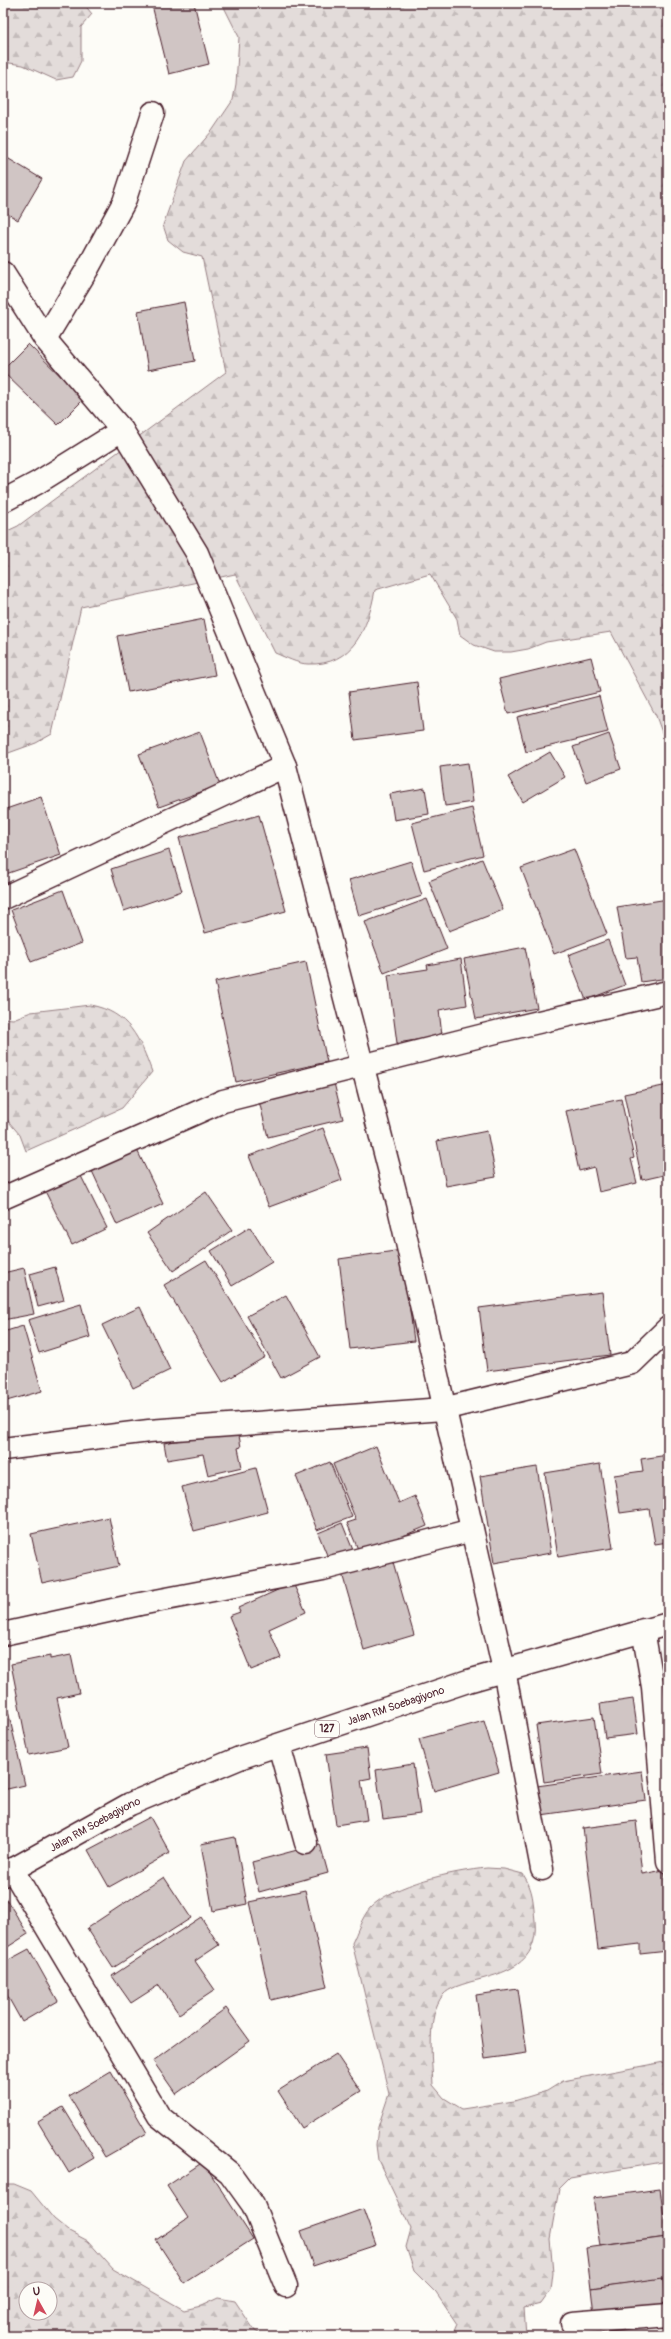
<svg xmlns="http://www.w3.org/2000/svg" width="671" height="2339" viewBox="0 0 671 2339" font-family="Pangolin,sans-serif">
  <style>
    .forest { fill: url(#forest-firs); stroke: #967e82; fill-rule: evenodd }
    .building { fill: #d0c5c4; stroke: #4a1f2b }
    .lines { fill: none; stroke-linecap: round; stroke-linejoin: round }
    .minor-casing { stroke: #4a1f2b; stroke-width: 25 }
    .major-casing { stroke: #4a1f2b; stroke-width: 25 }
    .minor { stroke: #fdfcf7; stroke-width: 22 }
    .major { stroke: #fdfcf7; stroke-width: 22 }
    .labels { text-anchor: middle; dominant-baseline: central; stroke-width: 4; stroke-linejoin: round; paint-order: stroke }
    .shield { fill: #fdfcf7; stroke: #806168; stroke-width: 1 }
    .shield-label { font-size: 10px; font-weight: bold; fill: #4a1f2b }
    .street-label { font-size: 11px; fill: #4a1f2b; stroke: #fdfcf7 }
  </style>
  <defs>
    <pattern id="forest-firs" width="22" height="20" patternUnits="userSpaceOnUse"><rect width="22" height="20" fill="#e3dcda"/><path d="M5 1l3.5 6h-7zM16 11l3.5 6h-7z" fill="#c4bcbb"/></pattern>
  </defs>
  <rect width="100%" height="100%" fill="#fdfcf7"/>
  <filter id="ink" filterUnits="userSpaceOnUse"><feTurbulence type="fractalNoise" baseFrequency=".025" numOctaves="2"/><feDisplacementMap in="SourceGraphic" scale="8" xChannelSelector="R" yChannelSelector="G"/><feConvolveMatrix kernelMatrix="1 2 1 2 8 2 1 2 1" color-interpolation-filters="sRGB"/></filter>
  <g filter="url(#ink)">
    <!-- forest -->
    <g class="forest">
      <path d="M3,3L84,4L92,14L81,27V61L73,77L56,80L23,65L3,62Z"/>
      <path d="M222,3H668V749L656,716L611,632L546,642L528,649L511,652H494L474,645L460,635L457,619L430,574L375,590C368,628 353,666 308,664C298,664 285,657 275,653L235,574L81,607L52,734L36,743L3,755V533L18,526L226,372L202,257L183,252L168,240L163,225L186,161L212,131L233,100L236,84L239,37Z"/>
      <path d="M90,1005C129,1012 140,1039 152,1072L122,1108L26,1151L20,1135L3,1115V1018L13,1019L31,1012Z"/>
      <path d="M487,1868L504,1869L523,1874C534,1891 533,1902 535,1921C539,1965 505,1973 470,1982C461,1985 449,1988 443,1995C426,2016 432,2059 433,2085L444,2098L462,2109L514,2101L547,2091L563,2081L664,2062L668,2090V2161L570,2178L559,2189L553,2222L550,2239L553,2273L551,2290L541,2304L524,2308L526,2336H452L457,2324L436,2293L414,2271L406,2247L411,2229L378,2160L376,2145L378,2127L389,2094L352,1943C357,1933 362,1917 370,1908C393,1884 454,1871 487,1868Z"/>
      <path d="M3,2184H14L31,2191L54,2219L69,2231L88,2241L113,2269L184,2310L201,2306L218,2298L235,2301L255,2331L265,2336H3ZM26,2289H50V2313H26Z"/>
    </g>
    <!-- building -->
    <g class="building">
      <path d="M160,3H194L209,64L169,74L152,5Z"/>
      <path d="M4,156L42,179L18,220L3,211Z"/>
      <path d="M184,302L195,361L148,370L138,311Z"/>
      <path d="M28,344L84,399L58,425L3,372V369Z"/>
      <path d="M204,619L215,675L128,692L117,636Z"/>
      <path d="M591,657L600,692L508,714L499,679Z"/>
      <path d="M417,682L423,731L355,740L349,692Z"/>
      <path d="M599,696L608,732L526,752L517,717Z"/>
      <path d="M200,732L220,785L159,807L139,754Z"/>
      <path d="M609,734L621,769L586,782L573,747Z"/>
      <path d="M550,752L565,777L523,802L508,777Z"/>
      <path d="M468,763L473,802L445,806L440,767Z"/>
      <path d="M425,788L429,814L394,820L390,794Z"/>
      <path d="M41,797L61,855L3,875V810Z"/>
      <path d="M472,808L483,855L424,870L412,823Z"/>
      <path d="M259,815L286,911L205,933L179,838Z"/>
      <path d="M574,849L607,934L554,954L521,868Z"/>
      <path d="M169,850L182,891L124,911L111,869Z"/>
      <path d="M482,859L503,910L449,931L429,881Z"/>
      <path d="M411,861L422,896L359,916L349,880Z"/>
      <path d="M63,890L82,943L31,962L11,910Z"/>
      <path d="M427,899L447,949L384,973L365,922Z"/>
      <path d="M668,899V978L641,982L637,957L626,958L617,907Z"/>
      <path d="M608,940L625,985L586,1000L568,955Z"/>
      <path d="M525,947L537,1008L476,1019L464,959Z"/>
      <path d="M461,959L467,1005L439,1010L442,1036L397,1043L388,975L428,969L427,965Z"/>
      <path d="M306,962L327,1062L236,1082L215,982Z"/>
      <path d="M333,1079L343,1119L268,1137L258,1097Z"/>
      <path d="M668,1085V1174L642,1180L624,1094Z"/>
      <path d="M621,1099L634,1158L631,1159L637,1183L599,1192L594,1167L579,1171L566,1111Z"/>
      <path d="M323,1128L342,1180L269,1207L249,1156Z"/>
      <path d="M487,1131L496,1177L446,1186L437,1141Z"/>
      <path d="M137,1150L163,1204L117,1225L92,1171Z"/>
      <path d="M80,1174L107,1228L72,1245L45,1191Z"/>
      <path d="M206,1192L232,1230L173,1271L147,1233Z"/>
      <path d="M250,1227L272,1262L232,1286L211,1251Z"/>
      <path d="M402,1250L414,1341L350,1349L339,1259Z"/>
      <path d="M206,1260L265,1357L223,1382L164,1285Z"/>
      <path d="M55,1267L64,1300L38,1307L30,1274Z"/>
      <path d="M24,1268L34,1314L3,1320V1273Z"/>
      <path d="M602,1292L610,1355L487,1371L479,1308Z"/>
      <path d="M286,1295L320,1357L281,1378L247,1316Z"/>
      <path d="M81,1304L90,1337L39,1353L28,1320Z"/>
      <path d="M140,1307L170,1370L133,1388L102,1325Z"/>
      <path d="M23,1326L42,1391L3,1402V1332Z"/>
      <path d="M238,1430L241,1447L238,1448L242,1467L208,1475L203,1454L167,1460L164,1443Z"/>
      <path d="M376,1446L399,1503L415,1496L427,1526L360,1554L347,1523L356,1520L333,1464Z"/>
      <path d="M668,1455V1542L655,1544L649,1509L620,1513L614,1475L643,1471L641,1459Z"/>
      <path d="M330,1462L352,1517L317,1530L296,1476Z"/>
      <path d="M600,1464L613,1548L558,1557L545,1473Z"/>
      <path d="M537,1467L551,1553L494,1563L480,1476Z"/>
      <path d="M256,1468L268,1512L194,1531L182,1487Z"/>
      <path d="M109,1517L119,1566L42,1583L31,1534Z"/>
      <path d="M342,1523L355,1555L331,1565L318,1533Z"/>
      <path d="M391,1555L414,1635L364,1650L341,1570Z"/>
      <path d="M293,1583L306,1612L269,1629L281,1658L251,1670L229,1616L240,1612L238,1608Z"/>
      <path d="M71,1655L79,1693L57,1698L68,1747L29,1755L11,1664L50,1656V1659Z"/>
      <path d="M3,1689L25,1785L3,1790Z"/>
      <path d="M633,1699L638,1734L605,1738L600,1704Z"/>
      <path d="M594,1717L602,1774L544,1782L536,1725Z"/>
      <path d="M484,1721L499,1772L434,1791L419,1739Z"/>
      <path d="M367,1748L371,1778L361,1780L367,1820L336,1825L326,1754Z"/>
      <path d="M413,1764L420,1814L383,1819L376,1770Z"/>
      <path d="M642,1771L646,1800L541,1815L537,1786Z"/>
      <path d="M150,1817L170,1853L109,1887L88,1850Z"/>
      <path d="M636,1821L642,1874L664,1870L668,1902V1951L640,1954V1944L598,1949L583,1828Z"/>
      <path d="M235,1837L247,1904L213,1911L201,1844Z"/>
      <path d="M320,1844L328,1873L259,1892L252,1862Z"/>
      <path d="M164,1877L191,1918L113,1968L87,1928Z"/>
      <path d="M305,1890L327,1987L271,2000L249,1902Z"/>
      <path d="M3,1894L28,1934L3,1950Z"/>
      <path d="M201,1917L219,1945L195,1961L215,1990L179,2014L159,1985L131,2003L112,1976Z"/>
      <path d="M29,1949L58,2001L22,2022L3,1988V1963Z"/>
      <path d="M518,1989L527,2053L485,2059L476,1995Z"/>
      <path d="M226,2008L250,2041L176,2094L153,2061Z"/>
      <path d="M336,2054L361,2091L302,2128L278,2091Z"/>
      <path d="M111,2071L147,2133L105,2157L69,2096Z"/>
      <path d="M63,2107L94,2158L69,2173L38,2122Z"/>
      <path d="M203,2162L253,2239L184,2283L156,2240L188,2218L167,2186Z"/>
      <path d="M660,2189L667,2237L600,2246L593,2198Z"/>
      <path d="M363,2209L376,2245L313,2266L301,2231Z"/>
      <path d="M667,2237L668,2278L591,2288L586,2248Z"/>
      <path d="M663,2278L666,2306L594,2315L591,2288Z"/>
      <path d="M596,2327L597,2336H563L562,2331Z"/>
    </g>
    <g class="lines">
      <defs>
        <g id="minor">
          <path d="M3,273L45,339L122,430L197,553L285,766L398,1203L504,1670L542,1869"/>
          <path d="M45,339L88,268L124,202L153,113"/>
          <path d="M3,501L37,483L122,430"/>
          <path d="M3,898L285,766"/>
          <path d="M3,1198L223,1101L504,1030L668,992"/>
          <path d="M3,1449L149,1431L443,1409L632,1363L668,1328"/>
          <path d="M643,1630L653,1687L668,1861"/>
          <path d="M3,1634L140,1604L323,1569L472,1530"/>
          <path d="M279,1745L306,1843"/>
          <path d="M12,1869L159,2116L230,2173L253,2205L286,2286"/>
          <path d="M572,2323L668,2315"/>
        </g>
        <g id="major">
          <path id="s1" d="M3,1875L130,1804L242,1757L468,1681L668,1624"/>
        </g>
      </defs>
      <!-- minor casing -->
      <use href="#minor" class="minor-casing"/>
      <!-- major casing -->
      <use href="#major" class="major-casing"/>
      <!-- minor -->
      <use href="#minor" class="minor"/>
      <!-- major -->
      <use href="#major" class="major"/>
    </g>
  </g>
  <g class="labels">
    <!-- shield labels -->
    <rect class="shield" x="315" y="1721" width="24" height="16" rx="3"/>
    <g class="shield-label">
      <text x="327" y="1729">127</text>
    </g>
    <!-- street labels -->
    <g class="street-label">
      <text stroke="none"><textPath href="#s1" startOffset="429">Jalan RM Soebagiyono</textPath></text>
      <text stroke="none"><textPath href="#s1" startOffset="105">Jalan RM Soebagiyono</textPath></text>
    </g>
  </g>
  <!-- margin -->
  <rect width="671" height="2339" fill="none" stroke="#fdfcf7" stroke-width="16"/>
  <rect x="8" y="8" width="655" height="2323" fill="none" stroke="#4a1f2b" stroke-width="1.5" filter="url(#ink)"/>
  <!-- north arrow -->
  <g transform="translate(38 2301) rotate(352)"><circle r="19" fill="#fdfcf7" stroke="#b5a4a5"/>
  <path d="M0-3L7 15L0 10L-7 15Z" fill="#d1495b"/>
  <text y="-6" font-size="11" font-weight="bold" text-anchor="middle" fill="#4a1f2b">U</text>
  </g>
</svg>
